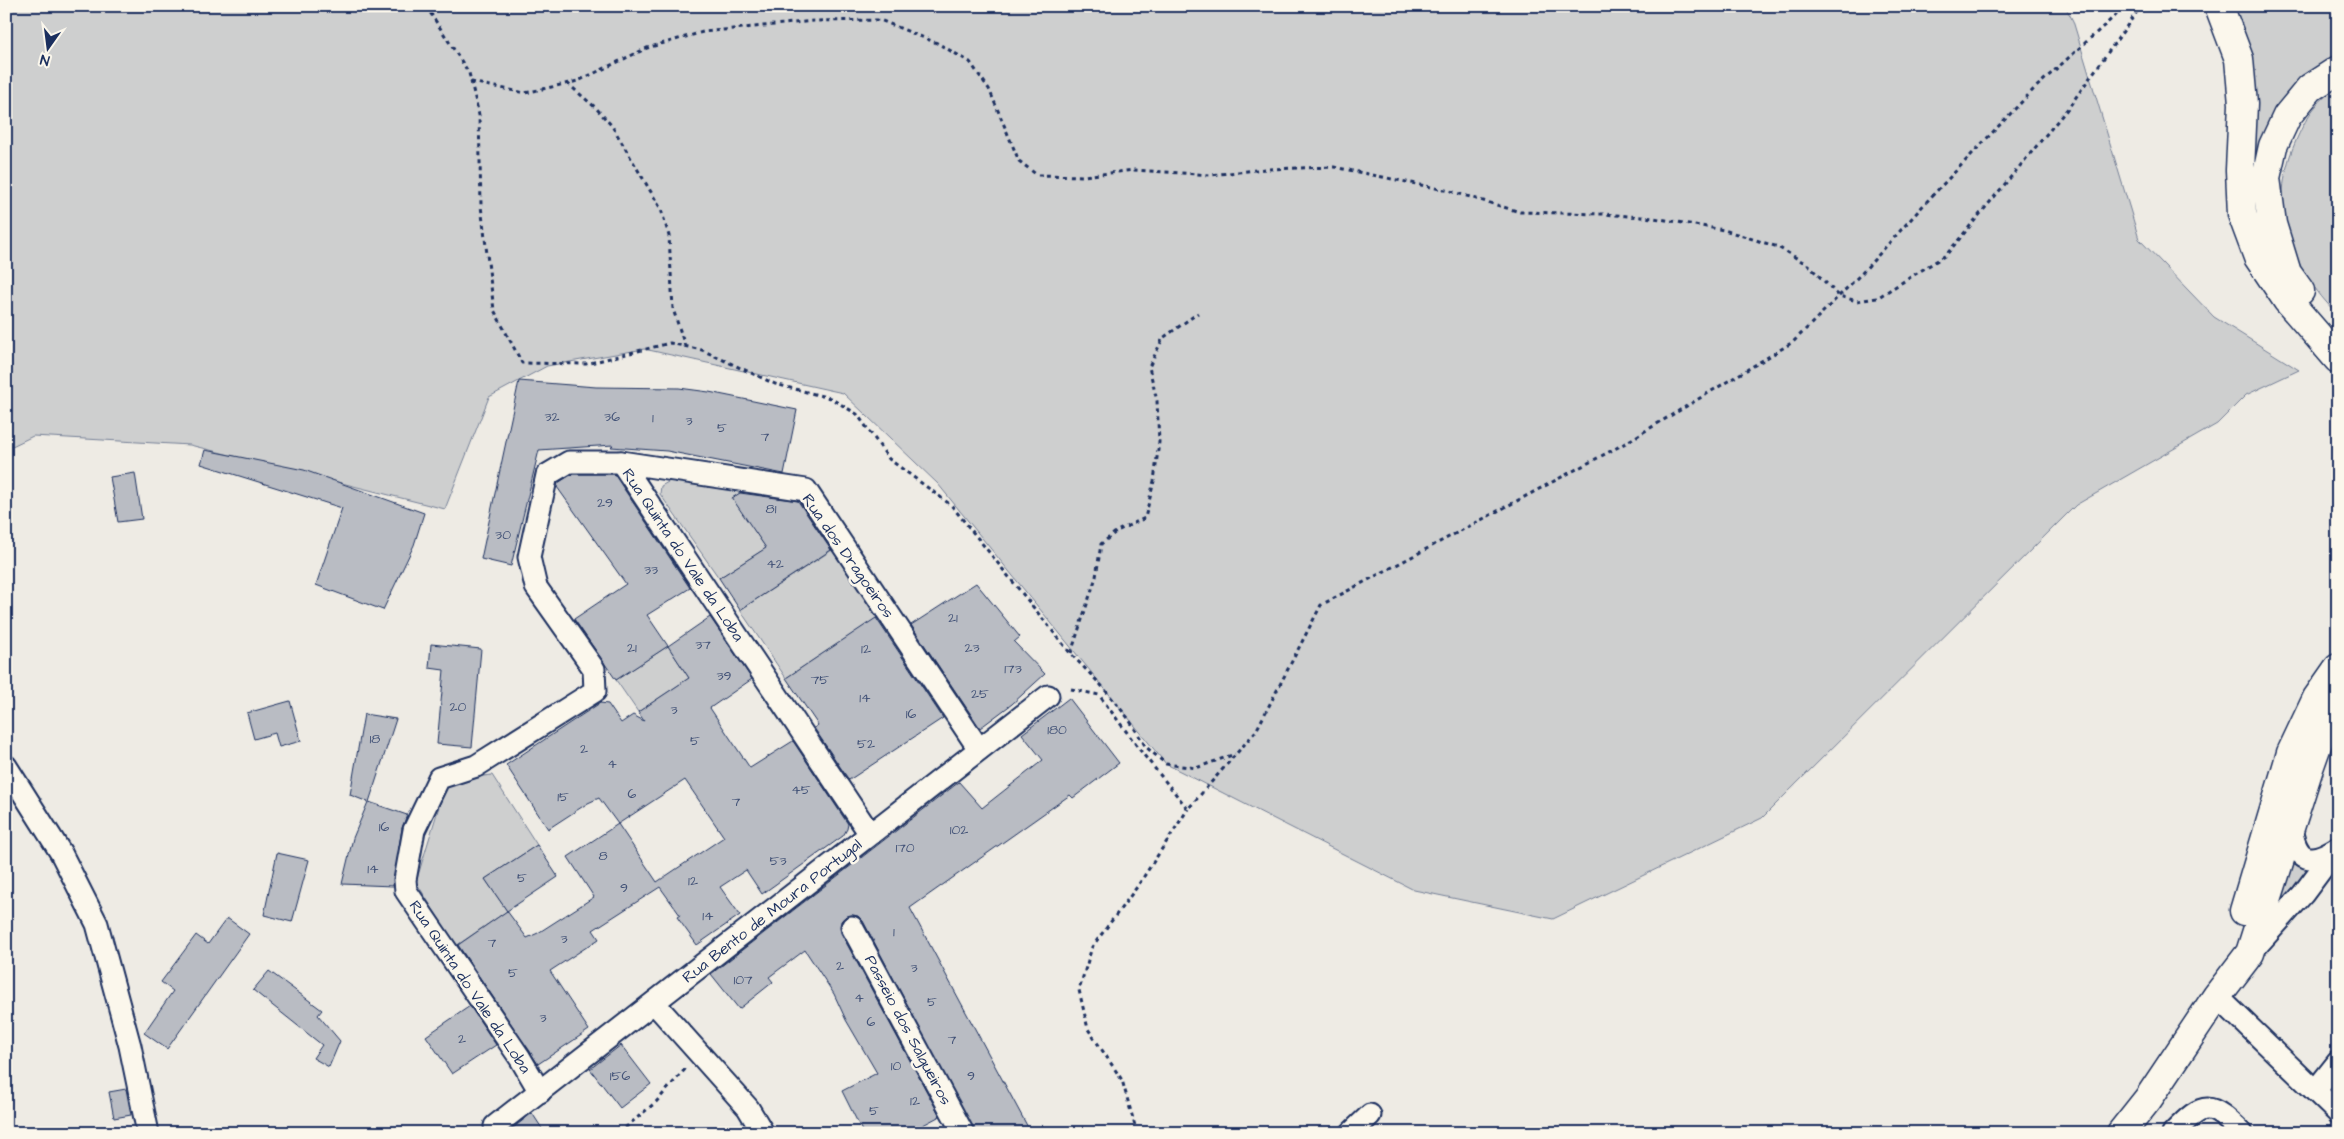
<svg xmlns="http://www.w3.org/2000/svg" width="2344" height="1139" viewBox="0 0 2344 1139" font-family="'Architects Daughter',sans-serif">
  <style>
    .green { fill: #cecfcf; stroke: #747f96 }
    .building { fill: #b9bcc3; stroke: #1b2f5e; fill-rule: evenodd }
    .lines { fill: none; stroke-linecap: round; stroke-linejoin: round }
    .minor-casing { stroke: #1b2f5e; stroke-width: 25 }
    .major-casing { stroke: #1b2f5e; stroke-width: 31 }
    .highway-casing { stroke: #1b2f5e; stroke-width: 31 }
    .path { stroke: #1b2f5e; stroke-width: 3; stroke-dasharray: 4 4; stroke-linecap: butt }
    .minor { stroke: #fbf7ec; stroke-width: 21 }
    .major { stroke: #fbf7ec; stroke-width: 28 }
    .highway { stroke: #fbf7ec; stroke-width: 28 }
    .labels { text-anchor: middle; dominant-baseline: central; stroke-width: 5; stroke-linejoin: round; paint-order: stroke }
    .number-label { font-size: 14px; fill: #425277 }
    .street-label { font-size: 16px; fill: #1b2f5e; stroke: #fbf7ec }
  </style>
  <rect width="100%" height="100%" fill="#eeebe4"/>
  <filter id="ink" filterUnits="userSpaceOnUse"><feTurbulence type="fractalNoise" baseFrequency=".02" numOctaves="2"/><feDisplacementMap in="SourceGraphic" scale="10" xChannelSelector="R" yChannelSelector="G"/><feConvolveMatrix kernelMatrix="1 2 1 2 8 2 1 2 1" color-interpolation-filters="sRGB"/></filter>
  <g filter="url(#ink)">
    <!-- green -->
    <g class="green">
      <path d="M6,6H2065L2073,21L2139,239L2214,317L2299,370L2246,395L2217,424L2076,505L1762,818L1553,919L1414,890L1166,764L938,484L843,393L644,349L547,366L489,397L445,509L190,445L33,436L6,449Z"/>
      <path d="M2231,6H2338V59L2263,156L2254,153Z"/>
      <path d="M2338,86V315C2290,266 2267,208 2295,143C2306,117 2315,103 2338,86Z"/>
      <path d="M677,477L747,488L733,498L766,548L719,578L660,494L661,486Z"/>
      <path d="M832,550L879,617L786,678L740,610Z"/>
      <path d="M668,646L689,678L638,712L616,680Z"/>
      <path d="M492,775L537,845L485,879L507,911L456,946L416,882L445,787L459,779Z"/>
      <path d="M2289,852L2314,867L2278,910Z"/>
    </g>
    <!-- building -->
    <g class="building">
      <path d="M519,381L596,387L679,388L709,392L797,410L784,474L667,451L611,447L613,445L539,450L511,566L481,559Z"/>
      <path d="M205,450L304,470L424,513L414,545L383,610L316,585L342,508L201,464Z"/>
      <path d="M135,473L142,519L118,522L110,477Z"/>
      <path d="M572,474H614L690,588L647,615L668,646L616,680L574,619L626,584L557,487L558,483Z"/>
      <path d="M740,493L798,501L831,550L740,610L719,578L766,548L732,498Z"/>
      <path d="M976,583L1020,637L1014,642L1045,674L1012,704L980,728L911,625Z"/>
      <path d="M710,617L752,679L710,708L750,768L793,741L848,824L847,829L843,836L762,894L746,870L720,887L740,915L697,945L677,917L680,915L660,887L593,930L599,939L550,971L589,1030L538,1064L458,945L507,911L527,938L538,933L594,897L568,857L618,824L599,798L588,803L548,829L506,765L600,703L608,704L621,723L633,715L644,721L638,712L689,678L668,646ZM685,780L724,837L657,882L618,824Z"/>
      <path d="M876,618L943,718L849,780L814,728L818,725L786,678Z"/>
      <path d="M431,644L481,649L472,747L437,744L444,670L429,668Z"/>
      <path d="M1069,698L1119,763L1073,798L1070,795L910,908L1031,1133H975L863,921L858,916L852,915L846,916L841,921V933L940,1116L908,1133H863L842,1091L877,1073L846,1020L834,994L805,950L769,977L773,982L739,1009L711,974L959,782L982,808L1043,760L1022,734Z"/>
      <path d="M290,701L301,741L279,747L275,733L254,739L247,713Z"/>
      <path d="M364,714L396,719L369,802L407,815L402,828L393,886L342,884L353,838L368,802L350,795Z"/>
      <path d="M537,845L558,877L507,911L485,879Z"/>
      <path d="M277,853L309,860L292,922L264,915Z"/>
      <path d="M227,918L249,934L167,1049L144,1033L173,991L161,982L196,935L208,944Z"/>
      <path d="M269,971L322,1010L318,1015L340,1041L329,1067L313,1058L322,1045L253,990Z"/>
      <path d="M470,1006L496,1045L452,1074L426,1036Z"/>
      <path d="M621,1045L651,1084L620,1108L590,1069Z"/>
      <path d="M126,1089L131,1115L114,1118L109,1092Z"/>
      <path d="M532,1113L545,1133H507Z"/>
    </g>
    <g class="lines">
      <defs>
        <g id="minor">
          <path d="M621,462L870,834"/>
          <path d="M6,766L61,853L97,924L130,1046L148,1133"/>
          <path d="M2291,829C2298,863 2310,864 2337,848"/>
          <path d="M852,927L963,1133"/>
          <path d="M2252,951L2303,894L2338,847"/>
          <path d="M2217,996L2338,1113"/>
          <path d="M655,1004L748,1108L763,1133"/>
          <path d="M2315,1091L2338,1062"/>
          <path d="M540,1092L520,1058L406,891L405,880L414,830L439,778L476,766L595,691L594,669L536,587L529,557L547,475L569,462H621L806,490L979,749"/>
          <path d="M495,1126L1048,696"/>
          <path d="M1351,1133L1370,1115"/>
          <path d="M2173,1133C2205,1100 2210,1102 2242,1133"/>
        </g>
        <g id="major">
          <path d="M2244,911L2291,753L2317,698L2338,668"/>
          <path d="M2121,1133L2148,1099L2217,996L2250,953L2309,768L2320,737L2338,701"/>
        </g>
        <g id="highway">
          <path d="M2219,6L2239,59L2243,104L2240,170L2242,214L2258,257L2287,300L2338,359"/>
          <path d="M2300,291L2287,273L2272,224L2266,178L2273,146L2287,116L2310,88L2338,70"/>
        </g>
      </defs>
      <!-- minor casing -->
      <use href="#minor" class="minor-casing"/>
      <!-- major casing -->
      <use href="#major" class="major-casing"/>
      <!-- highway casing -->
      <use href="#highway" class="highway-casing"/>
      <!-- path -->
      <g class="path">
        <path d="M426,6L469,73L479,115L481,206L494,310L522,363L586,364L670,343L702,350L775,384L830,398L857,414L889,459L951,505L1071,654L1101,685L1128,718L1146,747L1166,764L1196,768L1235,754"/>
        <path d="M471,82L525,93L578,81L647,48L703,32L814,21L880,20L937,43L970,62L989,89L1019,161L1037,175L1084,176L1134,170L1211,175L1265,169L1334,167L1450,191L1520,212L1603,214L1654,218L1724,230L1778,247L1808,265L1839,296L1857,301L1877,298L1946,255L2069,107L2141,6"/>
        <path d="M567,83L596,108L612,126L661,209L669,236L673,309L685,346"/>
        <path d="M1071,653L1096,577L1101,544L1117,531L1145,518L1154,481L1159,442L1157,401L1149,367L1163,338L1198,313"/>
        <path d="M1071,689L1099,695L1143,754L1188,809L1256,731L1321,605L1622,445L1793,342L1862,273L1930,198L2034,89L2126,6"/>
        <path d="M619,1133L656,1102L687,1067"/>
        <path d="M1137,1133L1122,1080L1088,1029L1079,990L1092,947L1137,887L1188,809"/>
      </g>
      <!-- minor -->
      <use href="#minor" class="minor"/>
      <!-- major -->
      <use href="#major" class="major"/>
      <!-- highway -->
      <use href="#highway" class="highway"/>
    </g>
  </g>
  <g class="labels">
    <!-- number labels -->
    <g class="number-label">
      <text x="552" y="417">32</text>
      <text x="612" y="417">36</text>
      <text x="653" y="418">1</text>
      <text x="689" y="421">3</text>
      <text x="722" y="428">5</text>
      <text x="765" y="437">7</text>
      <text x="605" y="503">29</text>
      <text x="771" y="509">81</text>
      <text x="503" y="535">30</text>
      <text x="775" y="564">42</text>
      <text x="651" y="570">33</text>
      <text x="953" y="618">21</text>
      <text x="703" y="645">37</text>
      <text x="632" y="648">21</text>
      <text x="972" y="648">23</text>
      <text x="866" y="649">12</text>
      <text x="1013" y="669">173</text>
      <text x="724" y="676">39</text>
      <text x="820" y="680">75</text>
      <text x="980" y="694">25</text>
      <text x="865" y="698">14</text>
      <text x="458" y="707">20</text>
      <text x="674" y="710">3</text>
      <text x="911" y="714">16</text>
      <text x="1057" y="730">180</text>
      <text x="375" y="739">18</text>
      <text x="695" y="741">5</text>
      <text x="866" y="744">52</text>
      <text x="584" y="749">2</text>
      <text x="612" y="764">4</text>
      <text x="801" y="790">45</text>
      <text x="632" y="794">6</text>
      <text x="563" y="797">15</text>
      <text x="736" y="802">7</text>
      <text x="384" y="827">16</text>
      <text x="959" y="830">102</text>
      <text x="905" y="848">170</text>
      <text x="603" y="856">8</text>
      <text x="778" y="861">53</text>
      <text x="373" y="869">14</text>
      <text x="522" y="878">5</text>
      <text x="693" y="881">12</text>
      <text x="624" y="888">9</text>
      <text x="708" y="916">14</text>
      <text x="894" y="932">1</text>
      <text x="564" y="939">3</text>
      <text x="492" y="943">7</text>
      <text x="840" y="966">2</text>
      <text x="914" y="968">3</text>
      <text x="513" y="973">5</text>
      <text x="743" y="980">107</text>
      <text x="859" y="998">4</text>
      <text x="932" y="1002">5</text>
      <text x="543" y="1018">3</text>
      <text x="871" y="1022">6</text>
      <text x="462" y="1039">2</text>
      <text x="952" y="1040">7</text>
      <text x="896" y="1066">10</text>
      <text x="620" y="1076">156</text>
      <text x="971" y="1076">9</text>
      <text x="915" y="1101">12</text>
      <text x="874" y="1111">5</text>
    </g>
    <!-- street labels -->
    <g class="street-label">
      <text transform="translate(683 555) rotate(56)">Rua Quinta do Vale da Loba</text>
      <text transform="translate(848 556) rotate(55)">Rua dos Dragoeiros</text>
      <text transform="translate(772 911) rotate(-38)">Rua Bento de Moura Portugal</text>
      <text transform="translate(470 987) rotate(56)">Rua Quinta do Vale da Loba</text>
      <text transform="translate(908 1030) rotate(62)">Passeio dos Salgueiros</text>
    </g>
  </g>
  <!-- margin -->
  <rect width="2344" height="1139" fill="none" stroke="#fbf7ec" stroke-width="25"/>
  <rect x="12" y="12" width="2319" height="1114" fill="none" stroke="#1b2f5e" stroke-width="2" filter="url(#ink)"/>
  <!-- north arrow -->
  <g transform="translate(48 48) rotate(194)" stroke="#fbf7ec" stroke-width="4" paint-order="stroke">
  <path d="M0-4L9 19L0 12L-9 19Z" fill="#1b2f5e"/>
  <text y="-8" font-size="14" font-weight="bold" text-anchor="middle" fill="#1b2f5e">N</text>
  </g>
</svg>
